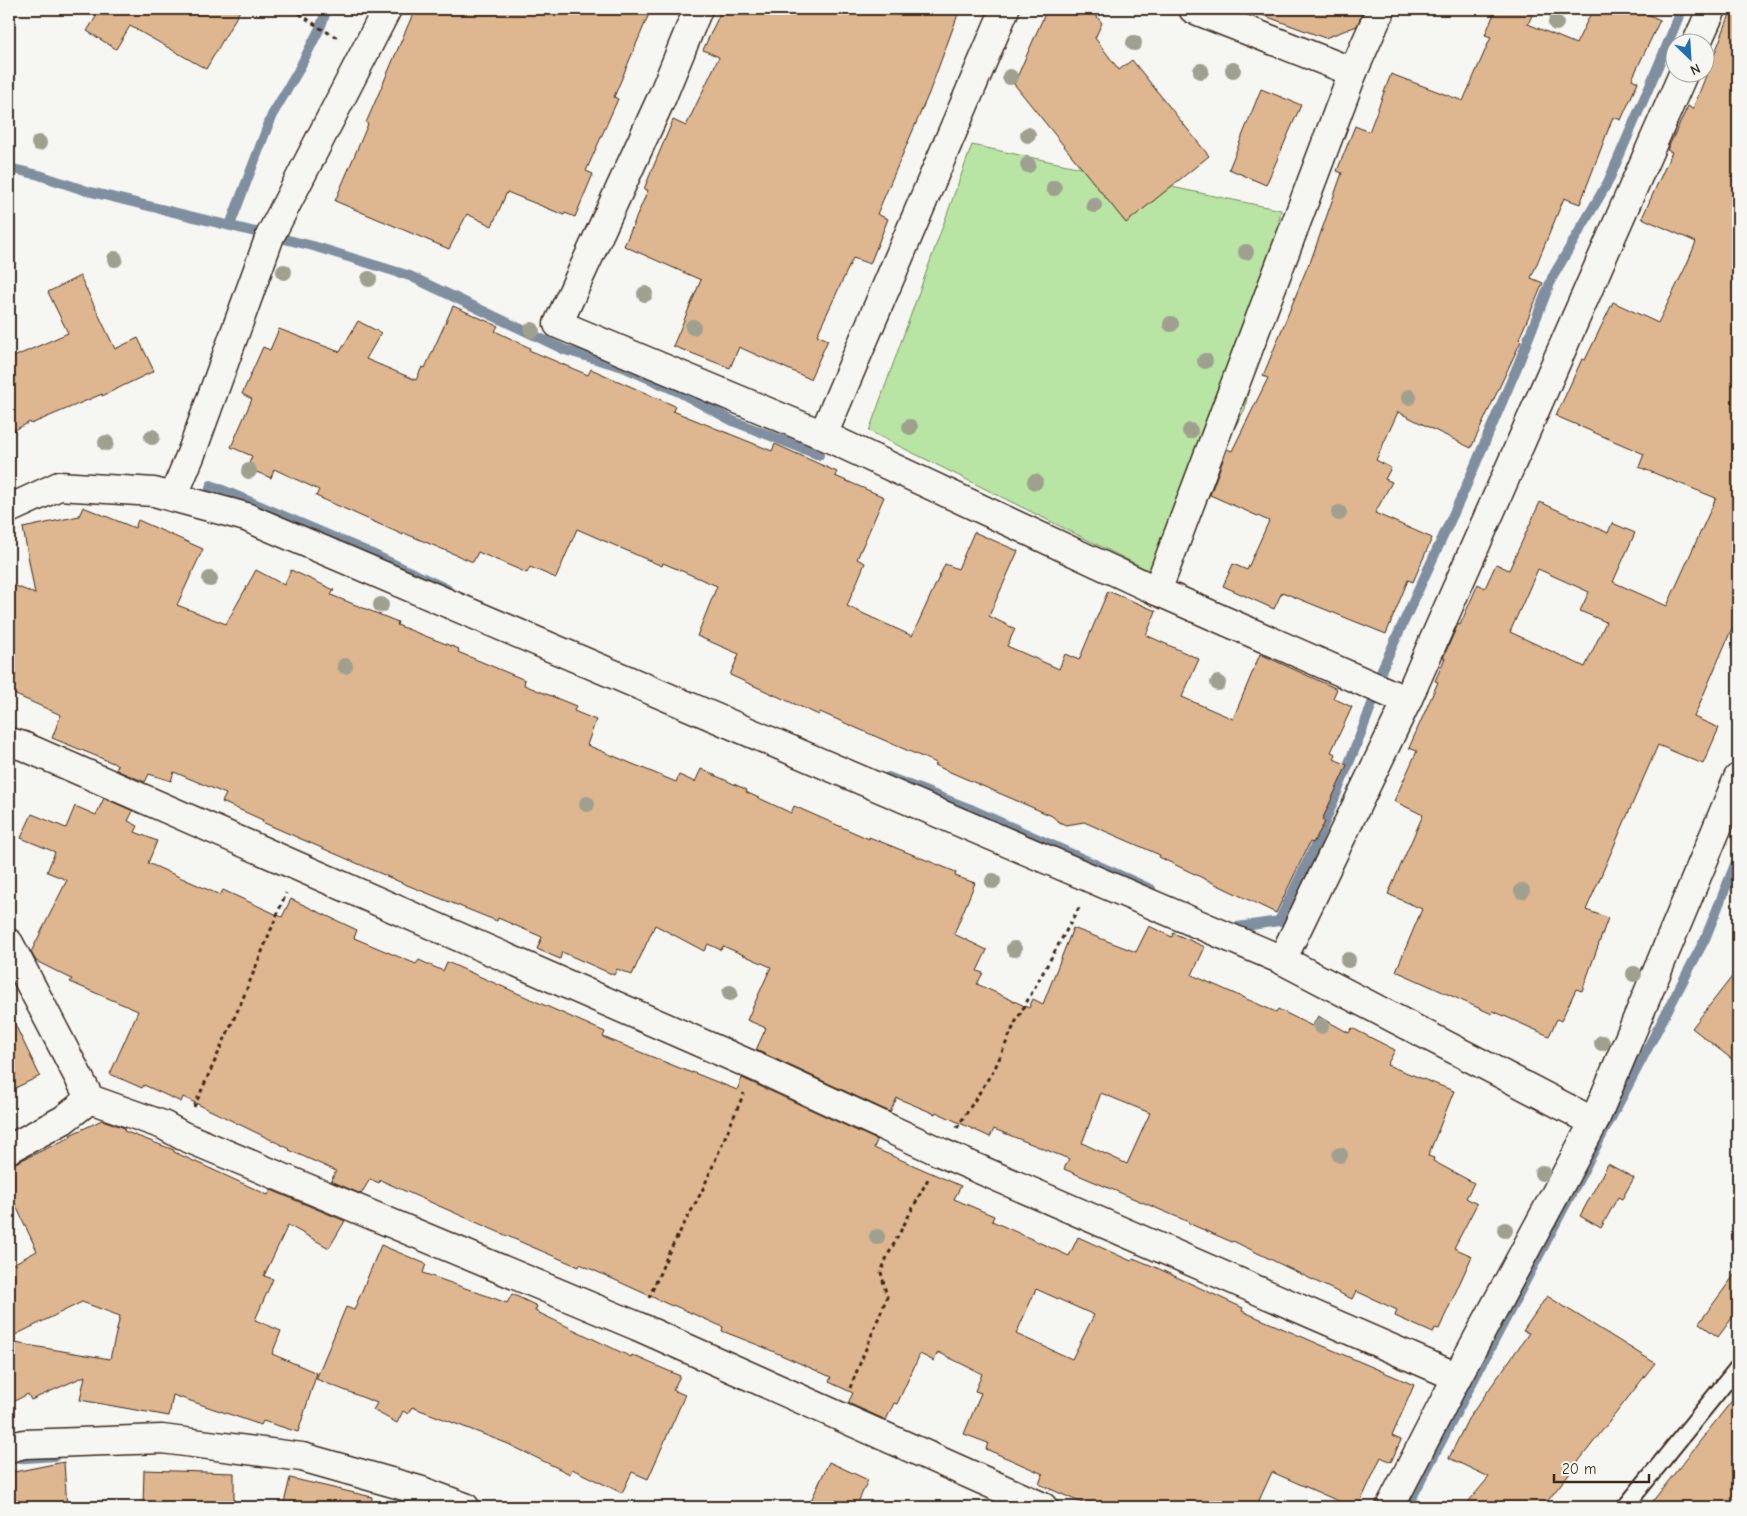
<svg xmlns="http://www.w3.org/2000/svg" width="1747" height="1516" viewBox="0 0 1747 1516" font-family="'Comic Neue',sans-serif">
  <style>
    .green { fill: #b8e5a3; stroke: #7a8860 }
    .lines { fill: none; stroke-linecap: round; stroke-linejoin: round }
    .stream { stroke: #7f8fa0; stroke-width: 10 }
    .building { fill: #deb68f; stroke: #3b2a1e; fill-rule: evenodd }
    .service-casing { stroke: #3b2a1e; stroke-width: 19 }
    .minor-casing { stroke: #3b2a1e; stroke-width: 31 }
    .tertiary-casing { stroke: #3b2a1e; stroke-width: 31 }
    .path { stroke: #3b2a1e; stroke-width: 3; stroke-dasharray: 4 4; stroke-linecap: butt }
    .service { stroke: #f6f6f2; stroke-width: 15 }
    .minor { stroke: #f6f6f2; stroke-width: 28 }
    .tertiary { stroke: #f6f6f2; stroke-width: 28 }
    .tree { fill: #a0a090 }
  </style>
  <rect width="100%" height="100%" fill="#f6f6f2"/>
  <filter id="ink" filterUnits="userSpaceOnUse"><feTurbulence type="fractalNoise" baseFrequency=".02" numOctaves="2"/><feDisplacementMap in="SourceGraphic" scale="10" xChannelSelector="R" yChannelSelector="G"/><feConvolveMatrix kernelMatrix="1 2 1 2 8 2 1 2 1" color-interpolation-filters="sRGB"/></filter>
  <g filter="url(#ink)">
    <!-- green -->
    <path class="green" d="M972,145L1281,210L1245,409L1154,573L869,431Z"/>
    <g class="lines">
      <!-- stream -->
      <g class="stream">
        <path d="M9,168L39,175L87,191L313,246L410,276L565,350L623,367L681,393L733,421L819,455"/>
        <path d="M230,225L272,115L297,73L320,28L327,9"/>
        <path d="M206,504L211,485L366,551L447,589"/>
        <path d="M888,777L973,810L1151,889"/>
        <path d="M1227,926L1231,928L1279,921L1315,846L1358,741L1378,688L1382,669L1464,491L1518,365L1552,278L1608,182L1659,64L1682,9"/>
        <path d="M12,1459L55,1456"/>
        <path d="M1407,1507L1705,939L1738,857"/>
      </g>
    </g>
    <!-- building -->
    <g class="building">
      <path d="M101,9H241L206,69L130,26L116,49L87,31Z"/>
      <path d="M415,9H651L614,97L618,99L586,171L593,174L575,217L565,213L564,215L507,192L492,226L467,214L449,249L335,201L368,124L366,123Z"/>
      <path d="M722,9H960L929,93L877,214L888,219L870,264L853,258L817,335L828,340L810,379L739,347L730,368L673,346L701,280L624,246L648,190L644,189L673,120L686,126L719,57L703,50Z"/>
      <path d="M1047,9H1091L1102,23L1095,38L1119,70L1132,60L1209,156L1126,223L1014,84Z"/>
      <path d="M1254,9H1364L1357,26L1325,38L1254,12Z"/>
      <path d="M1496,9H1535L1528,24L1576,44L1593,9H1637L1660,20L1632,79L1638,82L1621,120L1613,117L1580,204L1564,198L1531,278L1543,283L1519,339L1521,341L1471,448L1398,412L1376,460L1391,468L1385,479L1392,482L1375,513L1432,538L1413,582L1408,580L1386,634L1282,592L1274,609L1223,586L1233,564L1247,570L1269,521L1210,495L1227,449L1232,451L1268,378L1263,376L1309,263H1310L1342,173L1337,171L1355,126L1369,132L1391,74L1463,101L1491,37L1485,35Z"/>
      <path d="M1732,9H1738V614L1694,717L1719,728L1703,764L1658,745L1586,910L1608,918L1582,991L1576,989L1561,1021L1557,1019L1549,1036L1493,1011L1492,1014L1396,971L1422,909L1388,894L1423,815L1394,801L1417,751L1409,748L1438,682L1435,681L1445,658H1443L1458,624L1460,625L1478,584L1485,588L1496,564L1509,570L1540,502L1608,533L1612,523L1635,533L1613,582L1667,606L1716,498L1639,467L1644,454L1556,416L1582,359L1585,360L1613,302L1658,323L1687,264L1696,242L1642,218L1672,152L1667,150L1688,106L1693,109ZM1538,569L1589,592L1580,611L1606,622L1585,667L1510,632Z"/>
      <path d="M1261,89L1301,105L1266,185L1229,169Z"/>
      <path d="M80,276L115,349L138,338L154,371L102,396V394L31,424L30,422L9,433V359L68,333L48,292Z"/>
      <path d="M453,306L498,326L495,331L530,348L529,350L588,375L591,369L675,406L673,411L772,451L775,444L837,472L835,476L884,497L857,559L865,563L847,606L912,636L945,564L958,569L974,532L1018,551L989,616L1015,629L1007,646L1059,669L1065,654L1079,660L1108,591L1156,611L1146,635L1199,659L1182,697L1233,719L1260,654L1337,689L1333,698L1352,707L1331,752L1336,754L1334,759L1347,765L1322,820L1325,822L1313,843L1310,842L1276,913L1159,857L1160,855L1084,822L1066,825L1059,822L1052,816L934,765L936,763L820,712L819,715L730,675L739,654L697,636L717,586L663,563L662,566L577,529L556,578L530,567L527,573L478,552L473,562L404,533L403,535L399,533L316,496L319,490L274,469L271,478L247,468L252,456L231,447L252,399L242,394L263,347L270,350L279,329L340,352L358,321L381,333L366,359L416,380L422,367L425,368Z"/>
      <path d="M83,507L135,528L138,520L203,549L177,605L226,624L256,570L284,585L291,570L334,590L331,595L398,622L397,625L459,649L458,652L525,680L524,685L576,706L574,711L596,720L587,745L676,782L679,775L695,782L701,769L747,790L746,792L791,813L794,806L869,839V837L956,872L955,876L975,883L954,934L987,950L977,971L983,973L977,984L1029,1008L1033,999L1043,1004L1073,928L1136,952L1149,926L1172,937L1173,933L1205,947L1192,975L1276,1012L1278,1009L1312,1026L1318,1016L1349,1033L1352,1028L1395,1050L1387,1065L1454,1091L1428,1156L1434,1158L1433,1161L1474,1183L1466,1198L1477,1204L1454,1248L1472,1256L1439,1329L1435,1328L1433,1333L1395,1316L1397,1310L1356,1291L1352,1299L1233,1241L1232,1242L1188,1223L1189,1222L1064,1169L1069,1159L994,1129L990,1137L936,1112L935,1114L897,1098L890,1112L756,1050L766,1028L747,1020L771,967L723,946L721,950L708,944L704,951L655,925L632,975L617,969L614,975L562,952L560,959L537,949L542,937L498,918L497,921L407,885L262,822L263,820L222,802L226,794L174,772L171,781L149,774L145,782L116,770L118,765L52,738L61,715L9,692V583L35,594L23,528L79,516ZM1101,1093L1150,1113L1127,1164L1082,1143Z"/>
      <path d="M104,798L133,811L128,821L138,826L135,832L157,841L148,863L220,895L223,890L282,917L291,899L357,930L354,938L416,964L419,960L443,971L447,962L605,1032L603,1037L692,1073V1072L737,1090L742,1078L877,1140L874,1148L961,1186L954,1199L994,1216L992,1221L1069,1256L1078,1237L1131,1261L1133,1258L1155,1267L1243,1308L1242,1311L1414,1385L1392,1436L1401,1440L1391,1462L1381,1457L1358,1507H1352L1272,1472L1256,1507H1091L1039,1484L1043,1474L986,1449L988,1443L964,1434L981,1393L975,1391L982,1374L938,1352L934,1361L920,1354L897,1404L894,1403L886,1420L848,1403L853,1393L829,1382L831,1377L763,1347L722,1331L723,1327L673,1305L672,1306L580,1264L579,1267L530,1246L380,1180L379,1183L370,1179L361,1194L331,1181L336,1171L289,1150L290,1149L183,1097L181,1102L144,1085L142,1088L110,1074L138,1011L70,982L72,979L36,961L31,952L67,880L47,872L55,852L21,838L32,814L66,828L75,806L96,815ZM1036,1289L1094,1315L1072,1359L1016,1334Z"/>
      <path d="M1738,969V1064L1692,1028Z"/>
      <path d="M9,1012L40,1076L9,1091Z"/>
      <path d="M102,1120L125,1128L124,1131L174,1150V1152L268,1195L271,1190L345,1221L329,1248L288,1225L264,1276L273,1279L255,1320L281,1331L272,1354L317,1373L298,1432L263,1421L261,1425L173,1395L169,1416L80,1400L85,1376L31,1400L28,1394L9,1404V1342L110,1359L120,1316L82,1302L9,1338V1266L37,1251L9,1191V1166L71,1137L70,1135Z"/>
      <path d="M1608,1164L1634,1178L1622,1199L1618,1197L1601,1228L1580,1216Z"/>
      <path d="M381,1245L426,1264L423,1273L507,1303L512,1294L537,1306L535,1311L631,1357L632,1355L680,1376L673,1390L685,1395L648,1479L632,1472L622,1493L572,1469L570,1474L506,1443L412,1407L408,1414L403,1411L397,1423L373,1410L377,1403L316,1379L346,1307L354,1310Z"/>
      <path d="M1738,1270V1310L1718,1337L1699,1323Z"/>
      <path d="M1547,1296L1655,1363L1543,1507H1464L1489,1477L1449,1458L1468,1419L1529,1333L1523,1331Z"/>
      <path d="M1738,1393V1507H1648Z"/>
      <path d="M64,1462L67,1507H9V1473Z"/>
      <path d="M829,1462L868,1480L856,1507H808Z"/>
      <path d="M144,1470L234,1473V1507H143Z"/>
      <path d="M290,1478L372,1497L371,1507H283Z"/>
    </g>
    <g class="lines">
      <defs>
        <path id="service" d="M1625,1507L1738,1367"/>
        <g id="minor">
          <path d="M698,9L662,97L558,324L823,435L1157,591L1407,701"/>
          <path d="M1193,9L1353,72"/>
          <path d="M1697,42L1712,9"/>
          <path d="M823,435L1005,9"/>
          <path d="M173,497L191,454L270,236L387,9"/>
          <path d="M1157,591L1353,72L1381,9"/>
          <path d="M9,742L23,746L756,1067L942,1153L1457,1377"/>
          <path d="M9,943L90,1099L163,1125L183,1136L637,1326L1043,1507"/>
          <path d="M1282,960L1407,701L1684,72"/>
          <path d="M9,1149L63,1120L90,1099"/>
          <path d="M9,1448L24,1444L162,1439L302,1457L422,1491L465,1507"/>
          <path d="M1390,1507L1457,1377L1594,1122"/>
        </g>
        <path id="tertiary" d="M9,509L59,486L154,492L246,517L1282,960L1594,1122L1738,778"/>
      </defs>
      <!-- service casing -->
      <use href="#service" class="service-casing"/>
      <!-- minor casing -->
      <use href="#minor" class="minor-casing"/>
      <!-- tertiary casing -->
      <use href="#tertiary" class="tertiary-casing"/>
      <!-- path -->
      <g class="path">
        <path d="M293,9L320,28L338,38"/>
        <path d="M194,1107L241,1003L286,893"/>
        <path d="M957,1128L995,1068L1015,1023L1080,906"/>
        <path d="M649,1298L669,1252L702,1191L744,1093"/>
        <path d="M850,1388L887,1297L881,1272L887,1257L928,1179"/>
      </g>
      <!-- service -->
      <use href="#service" class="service"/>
      <!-- minor -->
      <use href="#minor" class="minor"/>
      <!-- tertiary -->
      <use href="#tertiary" class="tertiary"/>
    </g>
    <!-- trees -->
    <g class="tree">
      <circle cx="1556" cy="23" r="8"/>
      <circle cx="1134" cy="43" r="8"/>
      <circle cx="1233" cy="70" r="8"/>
      <circle cx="1201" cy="71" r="8"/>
      <circle cx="1010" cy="77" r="8"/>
      <circle cx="1028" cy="135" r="8"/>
      <circle cx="39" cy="143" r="8"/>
      <circle cx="1028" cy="165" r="8"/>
      <circle cx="1054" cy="188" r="8"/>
      <circle cx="1094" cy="205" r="8"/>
      <circle cx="1246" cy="252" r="8"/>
      <circle cx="115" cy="259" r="8"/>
      <circle cx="284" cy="272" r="8"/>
      <circle cx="369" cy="279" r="8"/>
      <circle cx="645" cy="294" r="8"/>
      <circle cx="1171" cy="324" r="8"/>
      <circle cx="693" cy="327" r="8"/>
      <circle cx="532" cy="330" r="8"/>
      <circle cx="1205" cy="361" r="8"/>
      <circle cx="1409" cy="397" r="8"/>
      <circle cx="910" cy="427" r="8"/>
      <circle cx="1190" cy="431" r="8"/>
      <circle cx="152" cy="437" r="8"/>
      <circle cx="106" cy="443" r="8"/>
      <circle cx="249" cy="471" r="8"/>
      <circle cx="1035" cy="482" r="8"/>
      <circle cx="1339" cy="513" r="8"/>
      <circle cx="210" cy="579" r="8"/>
      <circle cx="381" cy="605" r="8"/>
      <circle cx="345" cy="666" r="8"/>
      <circle cx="1218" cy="683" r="8"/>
      <circle cx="587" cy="804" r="8"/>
      <circle cx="993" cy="881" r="8"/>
      <circle cx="1522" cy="891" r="8"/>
      <circle cx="1014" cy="949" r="8"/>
      <circle cx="1348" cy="960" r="8"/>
      <circle cx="1634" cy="974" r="8"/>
      <circle cx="730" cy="993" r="8"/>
      <circle cx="1321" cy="1026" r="8"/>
      <circle cx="1602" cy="1043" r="8"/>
      <circle cx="1340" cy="1155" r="8"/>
      <circle cx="1542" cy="1173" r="8"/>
      <circle cx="1505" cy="1230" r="8"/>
      <circle cx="877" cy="1237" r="8"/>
    </g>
  </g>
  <!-- margin -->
  <rect width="1747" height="1516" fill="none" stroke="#f6f6f2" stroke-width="30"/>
  <rect x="15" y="15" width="1717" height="1486" fill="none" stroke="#3b2a1e" stroke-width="2" filter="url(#ink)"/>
  <!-- north arrow -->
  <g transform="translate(1690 58) rotate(155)"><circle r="24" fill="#f6f6f2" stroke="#aba49d"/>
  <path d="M0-4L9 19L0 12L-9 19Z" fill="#1f6fb2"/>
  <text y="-8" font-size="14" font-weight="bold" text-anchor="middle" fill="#3b2a1e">N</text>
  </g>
  <!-- scale -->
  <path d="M1554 1474v8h95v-8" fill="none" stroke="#3b2a1e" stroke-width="2.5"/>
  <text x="1562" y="1474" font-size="15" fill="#3b2a1e" stroke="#f6f6f2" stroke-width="4" paint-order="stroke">20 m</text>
</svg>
